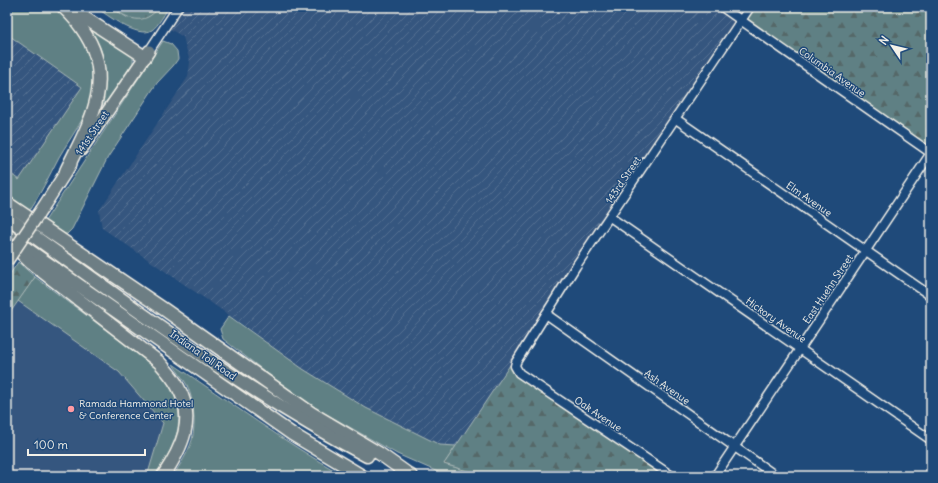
<svg xmlns="http://www.w3.org/2000/svg" width="938" height="483" viewBox="0 0 938 483" font-family="Delius,sans-serif">
  <style>
    .built { fill: #36567f }
    .industrial { fill: url(#industrial-furrows) }
    .grass { fill: #5f8084; stroke: #aab8b6 }
    .forest { fill: url(#forest-firs); stroke: #aab8b6 }
    .wetland { fill: url(#wetland-marsh); stroke: #aab8b6 }
    .lines { fill: none; stroke-linecap: round; stroke-linejoin: round }
    .minor-casing { stroke: #f4f1e8; stroke-width: 11 }
    .major-casing { stroke: #f4f1e8; stroke-width: 14 }
    .highway-casing { stroke: #f4f1e8; stroke-width: 15 }
    .minor { stroke: #1f4a7a; stroke-width: 8 }
    .major { stroke: #6d7e84; stroke-width: 11 }
    .highway { stroke: #6d7e84; stroke-width: 12 }
    .major-bridge-casing { stroke: #f4f1e8; stroke-width: 14; stroke-linecap: butt }
    .major-bridge { stroke: #6d7e84; stroke-width: 11 }
    .poi-dot { fill: #ff9aa2; stroke: #1f4a7a; stroke-width: 1.5 }
    .labels { text-anchor: middle; dominant-baseline: central; stroke-width: 3; stroke-linejoin: round; paint-order: stroke }
    .street-label { font-size: 10px; fill: #f4f1e8; stroke: #1f4a7a }
    .poi-label { font-size: 10px; fill: #f4f1e8; stroke: #1f4a7a; text-anchor: start }
  </style>
  <defs>
    <pattern id="industrial-furrows" width="10" height="10" patternUnits="userSpaceOnUse"><rect width="10" height="10" fill="#36567f"/><path d="M-1 1l2-2M0 10L10 0M9 11l2-2" fill="none" stroke="#546f91"/></pattern>
    <pattern id="forest-firs" width="22" height="20" patternUnits="userSpaceOnUse"><rect width="22" height="20" fill="#5f8084"/><path d="M5 1l3.5 6h-7zM16 11l3.5 6h-7z" fill="#556768"/></pattern>
    <pattern id="wetland-marsh" width="20" height="14" patternUnits="userSpaceOnUse"><rect width="20" height="14" fill="#5f8084"/><path d="M1 5h8M5 5V1M11 12h8M15 12V8" fill="none" stroke="#556768"/></pattern>
  </defs>
  <rect width="100%" height="100%" fill="#1f4a7a"/>
  <filter id="ink" filterUnits="userSpaceOnUse"><feTurbulence type="fractalNoise" baseFrequency=".025" numOctaves="2"/><feDisplacementMap in="SourceGraphic" scale="8" xChannelSelector="R" yChannelSelector="G"/><feConvolveMatrix kernelMatrix="1 2 1 2 8 2 1 2 1" color-interpolation-filters="sRGB"/></filter>
  <g filter="url(#ink)">
    <!-- built -->
    <path class="built" d="M18,301L119,372L163,423L149,470L146,476H7V317Z"/>
    <!-- industrial -->
    <g class="industrial">
      <path d="M178,7H722L741,20L456,446L440,445L366,408L303,369L242,324L102,228L99,211L188,77L190,62L183,37L165,26Z"/>
      <path d="M7,34L82,87L19,181L7,171Z"/>
    </g>
    <!-- grass -->
    <g class="grass">
      <path d="M7,7H55C79,28 100,63 92,96C86,118 70,138 59,157C49,176 40,195 28,213L7,197V171L19,180L82,87L7,34Z"/>
      <path d="M95,7H110L128,18L155,12L159,7H169C164,14 159,25 152,30C137,39 108,15 95,7Z"/>
      <path d="M88,26L131,52L133,57V63L109,98L100,108C105,87 108,66 99,45C96,38 91,32 88,26Z"/>
      <path d="M163,41L171,44L177,51L178,59L173,66L157,83L108,157L72,229L67,234H60L43,224Z"/>
      <path d="M35,277L145,359C150,364 157,368 161,374C191,411 179,440 155,476H146L149,470L163,423L119,372L18,301Z"/>
      <path d="M229,316L303,369L366,408L440,445L456,446L444,464L484,476H447L397,454L300,399L223,339L220,329Z"/>
      <path d="M173,364C230,402 284,442 344,476H173C180,465 188,453 192,440C196,424 194,400 187,385C183,378 177,371 173,364Z"/>
    </g>
    <!-- forest -->
    <g class="forest">
      <path d="M750,7H931V153L741,20Z"/>
      <path d="M18,262L35,277L7,317V279Z"/>
      <path d="M512,362L515,366L672,476H484L444,464Z"/>
    </g>
    <!-- wetland -->
    <path class="wetland" d="M110,7H159C143,28 128,18 110,7Z"/>
    <g class="lines">
      <defs>
        <g id="minor">
          <path d="M722,7L931,153"/>
          <path d="M149,51L178,7"/>
          <path d="M676,119L931,296"/>
          <path d="M610,217L931,440"/>
          <path d="M546,314L776,476"/>
          <path d="M672,476L519,373L515,366L516,362L576,266L750,7"/>
          <path d="M715,476L931,153"/>
        </g>
        <g id="major">
          <path d="M81,150L149,51"/>
          <path d="M42,209L71,164"/>
        </g>
        <g id="highway">
          <path d="M63,7C72,15 80,25 86,35C116,83 87,127 66,171"/>
          <path d="M71,9L145,57"/>
          <path d="M7,203L165,310L311,413L380,454L411,476"/>
          <path d="M7,217C125,301 240,389 367,456"/>
          <path d="M7,235L292,434L362,476"/>
          <path d="M20,252L30,262L159,362C166,370 173,377 178,387C196,419 182,448 163,476"/>
        </g>
      </defs>
      <!-- minor casing -->
      <use href="#minor" class="minor-casing"/>
      <!-- major casing -->
      <use href="#major" class="major-casing"/>
      <!-- highway casing -->
      <use href="#highway" class="highway-casing"/>
      <!-- minor -->
      <use href="#minor" class="minor"/>
      <!-- major -->
      <use href="#major" class="major"/>
      <!-- highway -->
      <use href="#highway" class="highway"/>
      <defs>
        <path id="major-bridge" d="M7,261L42,209"/>
      </defs>
      <!-- major-bridge casing -->
      <use href="#major-bridge" class="major-bridge-casing"/>
      <!-- major-bridge -->
      <use href="#major-bridge" class="major-bridge"/>
    </g>
  </g>
  <!-- markers -->
  <circle class="poi-dot" cx="71" cy="409" r="4"/>
  <g class="labels">
    <!-- street labels -->
    <g class="street-label">
      <text transform="translate(832 72) rotate(35)">Columbia Avenue</text>
      <text transform="translate(92 133) rotate(-56)">141st Street</text>
      <text transform="translate(623 180) rotate(-56)">143rd Street</text>
      <text transform="translate(809 199) rotate(35)">Elm Avenue</text>
      <text transform="translate(828 289) rotate(-56)">East Huehn Street</text>
      <text transform="translate(776 320) rotate(35)">Hickory Avenue</text>
      <text transform="translate(203 355) rotate(35)">Indiana Toll Road</text>
      <text transform="translate(667 387) rotate(35)">Ash Avenue</text>
      <text transform="translate(598 414) rotate(34)">Oak Avenue</text>
    </g>
    <!-- poi labels -->
    <g class="poi-label">
      <text x="79" y="403">Ramada Hammond Hotel<tspan x="79" dy="12">&amp; Conference Center</tspan></text>
    </g>
  </g>
  <!-- margin -->
  <rect width="938" height="483" fill="none" stroke="#1f4a7a" stroke-width="24"/>
  <rect x="12" y="12" width="914" height="459" fill="none" stroke="#f4f1e8" stroke-width="1.5" filter="url(#ink)"/>
  <!-- north arrow -->
  <g transform="translate(892 46) rotate(305)" stroke="#1f4a7a" stroke-width="3" paint-order="stroke">
  <path d="M0-3L7 15L0 10L-7 15Z" fill="#f4f1e8"/>
  <text y="-6" font-size="11" font-weight="bold" text-anchor="middle" fill="#f4f1e8">N</text>
  </g>
  <!-- scale -->
  <path d="M28 449v6h117v-6" fill="none" stroke="#f4f1e8" stroke-width="2"/>
  <text x="34" y="449" font-size="12" fill="#f4f1e8" stroke="#1f4a7a" stroke-width="3" paint-order="stroke">100 m</text>
</svg>
